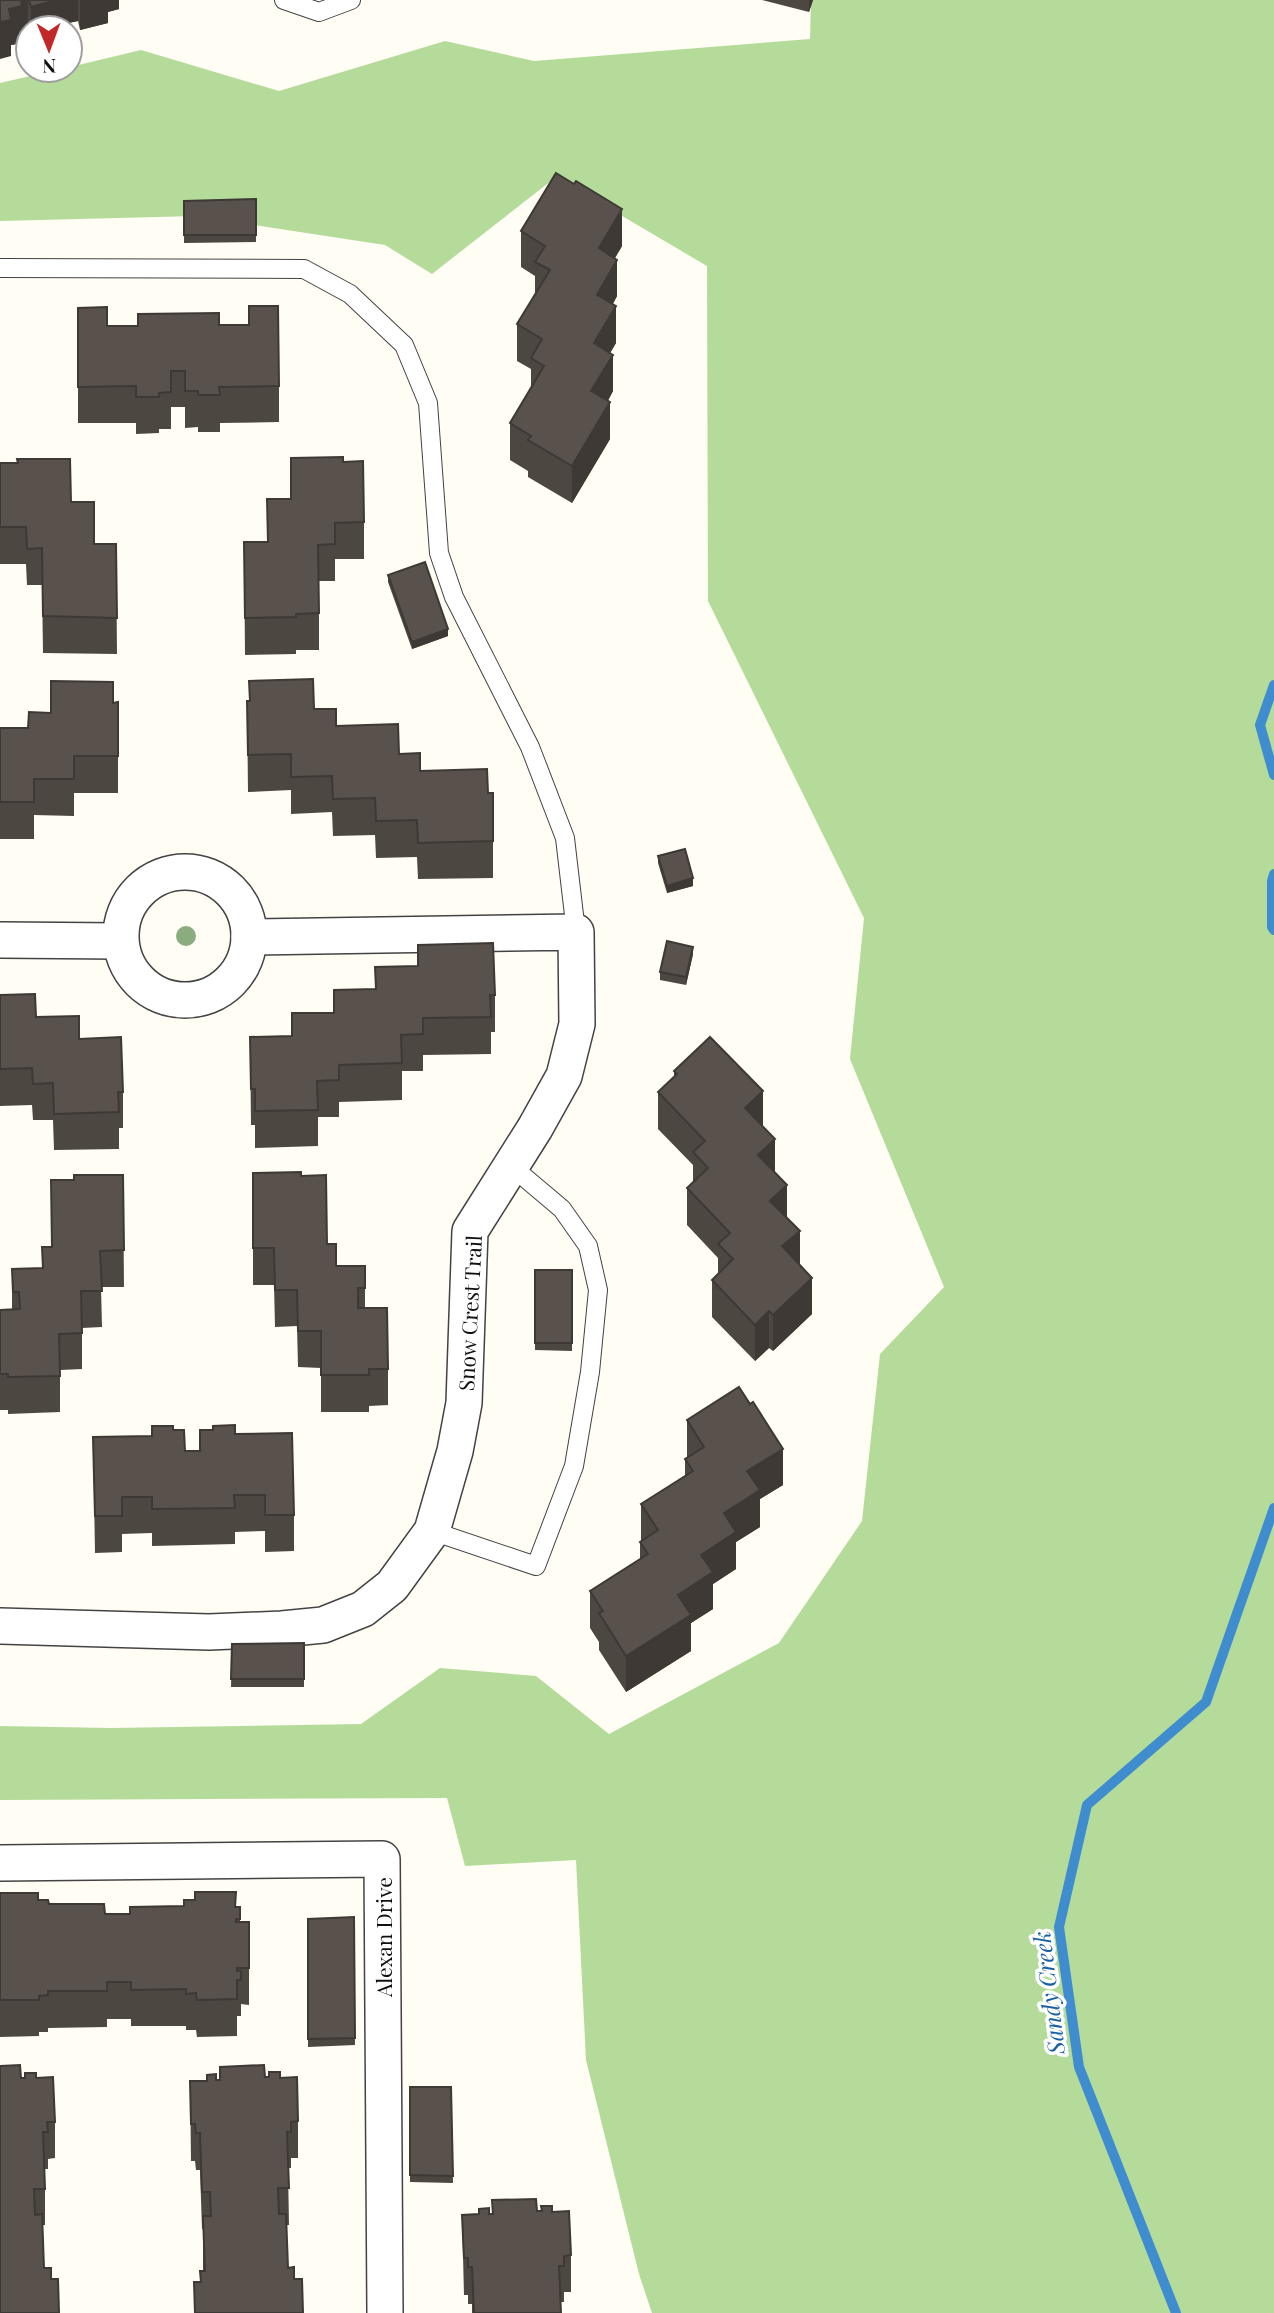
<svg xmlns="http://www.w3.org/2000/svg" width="1274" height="2313" viewBox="0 0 1274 2313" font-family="'Playfair Display',serif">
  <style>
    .forest { fill: #b5db9b }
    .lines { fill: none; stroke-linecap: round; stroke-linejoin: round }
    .stream { stroke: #3f8dce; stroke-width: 10 }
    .service-casing { stroke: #434343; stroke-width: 20 }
    .minor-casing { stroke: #434343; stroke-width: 38 }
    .service { stroke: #fff; stroke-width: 18 }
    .minor { stroke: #fff; stroke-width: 35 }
    .tree { fill: #8aac7f }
    .wall { fill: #4d4741 }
    .shaded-wall { fill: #3e3935 }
    .building { fill: #59524c; stroke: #3e3935; stroke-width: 2 }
    .labels { text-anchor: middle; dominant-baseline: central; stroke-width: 7; stroke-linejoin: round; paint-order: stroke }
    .street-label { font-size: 21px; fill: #101010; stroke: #fff }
    .water-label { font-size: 23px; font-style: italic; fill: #185fa4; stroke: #fff }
  </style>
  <rect width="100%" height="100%" fill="#fffdf4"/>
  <!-- forest -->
  <path class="forest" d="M811,0H1274V2313H652L639,2274L586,2060L576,1860L465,1866L447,1798L0,1800V1726L111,1728L361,1724L440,1668L536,1676L609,1734L779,1643L862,1521L880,1354L944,1287L850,1059L864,918L708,601L707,266L556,177L432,274L385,245L196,216L0,221V83L56,70H70V67L141,50L279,91L445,41L534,61L810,39Z"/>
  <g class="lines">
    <!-- stream -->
    <g class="stream">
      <path d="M1274,685L1260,725L1274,775"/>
      <path d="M1274,874L1272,881V927L1274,930"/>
      <path d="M1176,2313L1079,2067L1059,1927L1087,1805L1206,1702L1274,1508"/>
    </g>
    <defs>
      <g id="service">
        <path d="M284,0L319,12L351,0"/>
        <path d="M0,268L304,269L350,294L404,345L428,403L439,553L454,597L530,747L565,838L576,932"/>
        <path d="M432,1531L536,1566L574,1466L590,1372L598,1290L588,1246L562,1209L511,1166"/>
      </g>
      <g id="minor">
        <circle cx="185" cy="936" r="64"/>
        <path d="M0,940L120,941"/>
        <path d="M0,1626L209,1632L282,1629L323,1625L363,1609L392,1586L432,1531L455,1451L464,1403L470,1231L535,1128L564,1076L577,1024L576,932L249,937"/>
        <path d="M0,1863L382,1859L385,2313"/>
      </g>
    </defs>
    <!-- service casing -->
    <use href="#service" class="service-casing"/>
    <!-- minor casing -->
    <use href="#minor" class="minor-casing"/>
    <!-- service -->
    <use href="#service" class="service"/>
    <!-- minor -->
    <use href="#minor" class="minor"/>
  </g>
  <!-- trees -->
  <circle class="tree" cx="186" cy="936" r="10"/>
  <!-- wall -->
  <g class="wall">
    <path d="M0,0H119V9L108,12V23L80,30L78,21L59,25V28H28L22,34V43L11,45V56Z"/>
    <path d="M762,0H813L809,12Z"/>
    <path d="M256,199V242L184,243V201Z"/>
    <path d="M521,231L622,246L615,258L617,296L613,304L616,343L610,353L613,391L608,401L610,439L572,503L528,477V471L510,460V423L531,389V369L517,361V324L535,295V276L521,267Z"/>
    <path d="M78,308L107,326L219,325L279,386V422L220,423V432H198V427L185,428V407H171V429H159V433L136,434V423H78Z"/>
    <path d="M291,458L343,462L364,522V559H335V581H319V650H296V654L245,655L244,542H267V499H291Z"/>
    <path d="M0,463L71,502L94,544H116L117,654L43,653L42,585H27L26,564H0Z"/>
    <path d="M388,575L448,636L412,649L388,582Z"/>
    <path d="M247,701L314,709L336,726L399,754L420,771L488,793L493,841V878L418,879L417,857L376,858L375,835L333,836L332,812L291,814V790L248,792Z"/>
    <path d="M118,702V793H74V816L34,815V839H0V728H28L51,713Z"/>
    <path d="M658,856L693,886L667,893L658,863Z"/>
    <path d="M693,954L686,985L660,980V972Z"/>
    <path d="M375,967L495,995V1032H491V1054L423,1055V1071H402V1100L339,1102V1117H318V1146L255,1148V1125H251L250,1037L292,1036L375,989Z"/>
    <path d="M0,995L36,1017L79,1039L123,1092V1128H119V1149L54,1150L53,1120H33L32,1105L0,1106Z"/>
    <path d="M674,1071L763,1126L812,1314L773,1351L769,1348L755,1361L712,1317V1280L718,1274V1258L687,1225V1188L693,1182V1165L658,1129V1092L674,1077Z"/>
    <path d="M253,1173L301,1176L336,1266H365V1308L388,1369V1405L369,1406V1412H321V1368L298,1367L297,1326L275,1327L274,1285H253Z"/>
    <path d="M123,1175L124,1287H101L102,1327L82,1328V1369L60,1370V1412L8,1414V1410H0V1310H12V1269L42,1268V1247H52L74,1180Z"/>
    <path d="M535,1270H572V1351L535,1350Z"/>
    <path d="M687,1420L783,1485L760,1499V1527L736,1542V1569L713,1584V1609L691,1623V1651L626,1692L599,1650V1642L590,1628V1591L640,1559V1542L641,1541V1504L685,1476V1459L687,1457Z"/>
    <path d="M173,1430L185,1451H200L235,1434L294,1515V1551L265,1552V1531L235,1532V1544L152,1546V1533L122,1534V1552L95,1553L93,1437L152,1436Z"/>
    <path d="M304,1643V1687H231L232,1644Z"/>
    <path d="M0,1893L38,1900L49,1904L105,1914H130L240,1907V1922H249V2005L241,2004V2016H237V2036L197,2037L196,2030H186V2026H131V2019H107V2027L48,2028V2032H39V2036L0,2037Z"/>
    <path d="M354,1917L355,2045L308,2047V1919Z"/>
    <path d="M220,2067L265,2077L280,2078L298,2121V2158H291V2168H288L289,2225H286L288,2268L294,2279L303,2313H194V2282H200V2271H203V2229H202L200,2170H196L195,2161H191L190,2081L220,2080Z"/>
    <path d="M21,2078H36L55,2122V2158L48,2159V2169H45V2225H43L44,2268L51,2279L0,2313Z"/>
    <path d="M410,2087H451L453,2183L410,2182Z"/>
    <path d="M537,2211L552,2212L571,2255V2292H564V2302H560L561,2313H472V2304H468V2295H464L462,2215Z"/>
  </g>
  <!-- shaded-wall -->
  <g class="shaded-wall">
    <path d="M20,0H28V33L22,34V43L11,45V56L0,59V22L9,9Z"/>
    <path d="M56,0H78V21L59,25V28H31V7Z"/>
    <path d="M80,0H119V9L108,12V23L80,30Z"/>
    <path d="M809,0H813L809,12Z"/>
    <path d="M622,209V246L599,285V248Z"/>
    <path d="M617,260V296L597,331V295Z"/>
    <path d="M616,306V343L594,380V343Z"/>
    <path d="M613,355V391L591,428V391Z"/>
    <path d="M610,402V439L572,503V466Z"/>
    <path d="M448,629V636L412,649V642Z"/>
    <path d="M693,878V886L667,893V886Z"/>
    <path d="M693,947V954L686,985V977Z"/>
    <path d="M763,1091V1128L745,1108Z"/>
    <path d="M775,1139V1176L758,1155Z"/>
    <path d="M787,1185V1222L770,1201Z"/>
    <path d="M800,1231V1267L782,1246Z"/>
    <path d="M812,1278V1314L773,1351V1315Z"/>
    <path d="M769,1311V1348L755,1361V1325Z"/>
    <path d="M783,1449V1485L760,1499V1527L736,1542V1569L713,1584V1609L691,1623V1651L626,1692V1656L678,1595L701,1555L747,1471Z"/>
  </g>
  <!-- building -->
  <g class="building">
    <path d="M0,0H21L22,6L9,9L11,20L0,22Z"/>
    <path d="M29,0H57L31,7Z"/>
    <path d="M556,173L574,184L576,181L622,209L599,248L617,260L597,295L616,306L594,343L613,355L591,391L610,402L572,466L528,440L531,436L510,423L544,366L531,358L542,339L517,324L550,270L535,262L545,246L521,231Z"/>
    <path d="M256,199V235H184V201Z"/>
    <path d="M249,306H278L279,386L219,387L220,395H198V391H185V371H171V392L159,393V397H136V386L78,387V308L107,307V326H138V314L219,313V325H249Z"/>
    <path d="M343,457V462L363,461L364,522L335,523V544L318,545L319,613L296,614V617L245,618L244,542H268L267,499H291V458Z"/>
    <path d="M17,459H70L71,502H94V544H116L117,618L43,616L42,548L27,549L26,527H0V463H18Z"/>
    <path d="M425,562L448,629L412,642L388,575Z"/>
    <path d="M313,679L314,709H336V726L398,724L399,754L420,753V771L487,769L488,793H493V841L418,843L417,820L376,821L375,798L333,799L332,776L291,777V754L248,755L247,701H250L249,681Z"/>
    <path d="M51,681L113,682V703L118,702V756H74V779H34V802H0V728H28L29,712L51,713Z"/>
    <path d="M685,849L693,878L667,886L658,856Z"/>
    <path d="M667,941L693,947L686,977L660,972Z"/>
    <path d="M493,943L495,995H490L491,1017L423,1018V1034L401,1035L402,1063L339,1065V1080L317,1081L318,1110L255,1111V1089H251L250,1037L292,1036V1013H334V990L376,989L375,967L418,966V945Z"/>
    <path d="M35,994L36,1017L79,1016V1039L121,1037L123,1092H118L119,1112L54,1114L53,1083L33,1084L32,1068L0,1069V995Z"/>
    <path d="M710,1037L763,1091L745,1108L775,1139L758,1155L787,1185L770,1201L800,1231L782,1246L812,1278L773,1315L769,1311L755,1325L712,1280L733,1259L718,1244L730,1233L687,1188L708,1168L693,1152L705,1141L658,1092L677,1074L674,1071Z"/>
    <path d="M301,1172V1176L326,1175L327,1244H336V1266H365V1288H358V1308H387L388,1369H369V1375H321V1331H298L297,1290H275L274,1248H253V1173Z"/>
    <path d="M74,1175H123L124,1250L100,1251L102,1291H81L82,1333L59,1334L60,1376L8,1377V1374H0V1310L20,1309L19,1292H13L12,1269L43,1268L42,1247H52L51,1180H74Z"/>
    <rect x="535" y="1270" width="37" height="73"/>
    <path d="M739,1387L750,1404L753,1402L783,1449L747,1471L760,1490L724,1513L736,1532L701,1555L713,1572L678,1595L691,1615L626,1656L599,1613L603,1611L590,1591L648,1554L640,1542L658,1530L641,1504L693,1471L685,1459L704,1447L687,1420Z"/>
    <path d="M235,1425V1434L292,1433L294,1515H265V1495H234L235,1508L152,1509V1497H122V1516H95L93,1437L152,1436V1426H173V1430H184L185,1451H200V1430H213V1426Z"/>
    <path d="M304,1643V1679H231L232,1644Z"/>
    <path d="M195,1892H236L235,1907H240V1919H236V1922H249V1968H237V1971H241V1980H237V1999L197,2000L196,1993L186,1994V1989L131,1990V1982H107V1991H48V1995L39,1996V2000H0V1893H38V1900H48L49,1904H104L105,1914H130V1907L184,1906V1900H195Z"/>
    <path d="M354,1917L355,2038L308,2039V1919Z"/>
    <path d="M20,2065L21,2078H25V2073H36V2078L53,2077L55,2122H47L48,2132H43L45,2189H34L35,2215L42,2214L44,2268H51V2279H58L59,2313H0V2066Z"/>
    <path d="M264,2065L265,2077H269V2072H280V2078L297,2077L298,2121L291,2122V2132H287L289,2188H278L279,2214H286L288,2268L294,2267V2279H302L303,2313H195L194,2282H201L200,2271H205L203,2216H211L210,2192H202L200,2133H196L195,2124H191L190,2081H207V2075L216,2074V2080H220V2067Z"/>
    <path d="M410,2087H451L453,2176L410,2175Z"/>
    <path d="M536,2199L537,2211H542L541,2206H552V2212L569,2211L571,2255L564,2256V2266H559L561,2313H474L472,2267H468V2258H464L462,2215L479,2214V2209L489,2208V2214H493L492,2200Z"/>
  </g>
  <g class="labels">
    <!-- street labels -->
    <g class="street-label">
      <text transform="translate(469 1313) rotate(-87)">Snow Crest Trail</text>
      <text transform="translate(383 1937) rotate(-90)">Alexan Drive</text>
    </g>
    <!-- water labels -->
    <g class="water-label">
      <text transform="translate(1048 1993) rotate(-97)">Sandy Creek</text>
    </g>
  </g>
  <!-- north arrow -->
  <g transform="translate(49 49) rotate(179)"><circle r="33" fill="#ffffff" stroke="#9f9f9f" stroke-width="2"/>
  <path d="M0-5L12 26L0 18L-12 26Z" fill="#c22827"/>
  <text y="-10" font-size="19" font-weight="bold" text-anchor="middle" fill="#101010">N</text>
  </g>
</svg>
